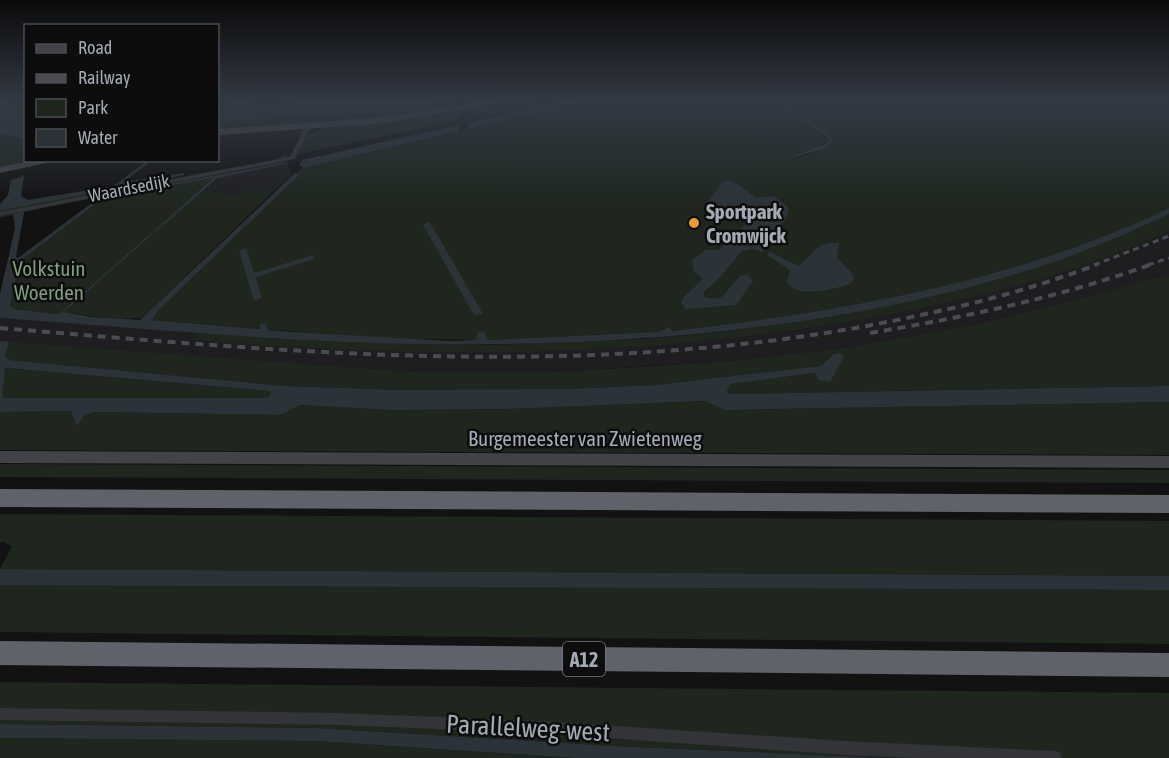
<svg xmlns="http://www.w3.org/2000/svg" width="1169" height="758" viewBox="0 0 1169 758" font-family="'Asap Condensed',sans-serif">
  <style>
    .built { fill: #1e1e20 }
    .green { fill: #1e261e }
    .water { fill: #2b3338; fill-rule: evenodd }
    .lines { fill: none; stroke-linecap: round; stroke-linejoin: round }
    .street { fill: #333438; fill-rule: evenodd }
    .secondary { fill: #414348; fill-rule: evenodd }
    .highway { fill: #5f6369; fill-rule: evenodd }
    .rail-far1 { stroke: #4a4c51; stroke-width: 3; stroke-dasharray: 6 4.5; stroke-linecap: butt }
    .rail { stroke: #4a4c51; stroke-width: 4; stroke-dasharray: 8 6; stroke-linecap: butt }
    .poi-dot { fill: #e99b34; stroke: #0d0d0e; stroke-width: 2 }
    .labels { text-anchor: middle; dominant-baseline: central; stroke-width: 5; stroke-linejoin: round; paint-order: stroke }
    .far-street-label { font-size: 18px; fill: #a4aab3; stroke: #0d0d0e }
    .shield { fill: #0d0d0e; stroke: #777b82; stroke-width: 1.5 }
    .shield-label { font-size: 20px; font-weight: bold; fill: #a4aab3 }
    .poi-label { font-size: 21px; font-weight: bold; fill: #a4aab3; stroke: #0d0d0e; text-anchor: start }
    .park-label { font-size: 21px; fill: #7c9e7b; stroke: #0d0d0e }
    .street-label { font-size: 21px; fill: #a4aab3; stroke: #0d0d0e }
    .near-street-label { font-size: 26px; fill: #a4aab3; stroke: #0d0d0e }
  </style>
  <rect width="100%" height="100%" fill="#121213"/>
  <!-- built -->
  <g class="built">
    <path d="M287,163L292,175L274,191H241L233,195L205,190L223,175Z"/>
    <path d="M1169,208V275L1157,279L989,322L850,347L731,361L552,372H417L0,342V318L337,341L493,345L644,339L1125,229Z"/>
  </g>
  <!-- green -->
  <g class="green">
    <path d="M439,101H450L453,107L397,117L218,129V122L389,111L424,106Z"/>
    <path d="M511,101H548L465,120L467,110Z"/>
    <path d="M590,101H777L827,137L828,140L819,146L794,155L793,159L824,149L835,139L783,101H1169V208C1013,283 842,311 672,331L664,328L656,332L488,340L484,332L476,340L375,338L152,320L158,311L297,177L299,175L295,173L304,168Z"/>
    <path d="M460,111L458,121L298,154L308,135L324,128L401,121Z"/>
    <path d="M0,134L25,139L26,160L41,161L0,168Z"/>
    <path d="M287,154V162L105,194L0,218V211L28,204L274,160Z"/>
    <path d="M209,177L213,178L156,231L205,190L233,195L241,191H274L142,318L110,319L64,312L153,234L151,233L60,313L55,314L16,309L10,306L19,262L105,197Z"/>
    <path d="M1169,214V231C1077,274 974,299 874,317C644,359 426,359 195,340L200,332L337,341L493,345L644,339L707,334L855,312L922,298L1043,266L1090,249Z"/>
    <path d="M1169,275V386L729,394L727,391L731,384L814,373L817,375L832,354L821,366L735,377L656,385L566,389L489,390H404L284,386L10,360L5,357L9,342L417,372H552L640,367L731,361L850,347L989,322Z"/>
    <path d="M4,368L271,391V395L268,398H1Z"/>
    <path d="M705,401L724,410L1169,402V455L0,450V412L71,411L77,425L84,416L93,412L280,415L300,405L391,410L508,409Z"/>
    <path d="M0,464L1169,470V483L0,477Z"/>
    <path d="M0,514L1169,521V576L0,569L12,546L3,542L0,543Z"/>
    <path d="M3,583L1169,590V644L0,632V585Z"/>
    <path d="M0,682L1169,693V758H888L613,746L316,728L0,724Z"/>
    <path d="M0,738L317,741L575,758H0Z"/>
  </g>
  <!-- water -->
  <g class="water">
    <path d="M0,101H6L25,115V139L0,134Z"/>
    <path d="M231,101H257L251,105L254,108L302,101H439L424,106L389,111L218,122V111Z"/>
    <path d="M565,101H590L468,129L469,122Z"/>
    <path d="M777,101H783L835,139L824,149L791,158L794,155L825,144L828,140L827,137Z"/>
    <path d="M459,125V131L304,168L299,165L302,160Z"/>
    <path d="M147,161H151L123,182L184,173V175L0,211V204L8,195L11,180L24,176L21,196L28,200L114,186Z"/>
    <path d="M287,162L288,163L218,178L157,231H154L213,178L105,197L19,262L10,306L16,309L55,314L60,313L151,233H154L64,312L92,317L140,320L295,173L299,175L158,311L152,320L260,329V324L265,323L268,330L293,332L451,341L476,340L478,332L484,331L488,340L656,332L670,327L672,331C843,311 1013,283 1169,208V214C1128,233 1086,252 1042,266C846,329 628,347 423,344C282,342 141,328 0,318V294L15,228L13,214L24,212L16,257L18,258L101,196Z"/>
    <path d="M725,180L736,183L757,198L774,196L788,207C790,221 774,232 765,241L766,247L762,252L753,249L742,251L720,277L704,292V297L715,299L722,297L739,277L747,274L753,281L736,305L685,309L681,302L683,298L703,279L693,270L692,260L706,250H719L752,218L737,208L723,214L707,202Z"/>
    <path d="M428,222L431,224L483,314L474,315L423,225Z"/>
    <path d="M829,243H839L837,258L852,273L854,279L850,284C834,289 796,299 787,282L790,270L767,255L770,252L799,266L821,245Z"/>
    <path d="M246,248L254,273L313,255L314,259L256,277L262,298L254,301L239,250Z"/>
    <path d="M0,341L9,342L5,357L10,360L284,386L404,390L566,389L656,385L821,366L833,354L840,353L844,357L830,382L818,380L817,375L814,373L731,384L727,391L729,394L1169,386V402L724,410L705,401L508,409L391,410L300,405L280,415L93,412L84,416L77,426L71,411L0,412ZM5,368L270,391L271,394L268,398H2Z"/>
    <path d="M0,569L1169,576V590L0,585Z"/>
    <path d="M0,724L317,728L613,746L888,758H575L317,741L0,738Z"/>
  </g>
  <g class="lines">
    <!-- street -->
    <g class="street">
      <path d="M309,123L312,125L295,159L0,216V212L290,157L306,125Z"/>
      <path d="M0,708L337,713L540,721L845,741L1055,751L1060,753L1062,758H917L845,755L540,733L337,725L0,720Z"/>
    </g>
    <!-- secondary -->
    <g class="secondary">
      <path d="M481,101H499L495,104L387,123L218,135V129L387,117Z"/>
      <path d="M35,160H59L0,173V167Z"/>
      <path d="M0,451L1169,456V468L0,463Z"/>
    </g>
    <!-- highway -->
    <g class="highway">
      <path d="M0,489L1169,495V513L0,507Z"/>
      <path d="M0,641L1169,653V677L0,665Z"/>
    </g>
    <!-- rail-far1 -->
    <g class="rail-far1">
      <path d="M1094,265L1169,236"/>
      <path d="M1148,265L1169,258"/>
    </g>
    <!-- rail -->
    <g class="rail">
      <path d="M0,328C288,352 562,378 850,329C933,314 1018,295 1098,264"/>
      <path d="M870,333C966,317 1061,297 1152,264"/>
    </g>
  </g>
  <!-- sky -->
  <linearGradient id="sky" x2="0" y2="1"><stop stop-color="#0a0a0a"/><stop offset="0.49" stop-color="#333944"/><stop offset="1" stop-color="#333944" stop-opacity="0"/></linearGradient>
  <rect width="1169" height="207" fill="url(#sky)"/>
  <!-- markers -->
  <circle class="poi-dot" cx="694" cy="223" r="6"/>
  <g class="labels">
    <!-- far-street labels -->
    <g class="far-street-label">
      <text transform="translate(129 188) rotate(-11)">Waardsedijk</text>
    </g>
    <!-- shield labels -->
    <rect class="shield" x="563" y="642" width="42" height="34" rx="4.5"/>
    <g class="shield-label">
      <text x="584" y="659">A12</text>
    </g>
    <!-- poi labels -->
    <g class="poi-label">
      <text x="706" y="211">Sportpark<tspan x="706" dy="24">Cromwijck</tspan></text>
    </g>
    <!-- park labels -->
    <g class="park-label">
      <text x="49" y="268">Volkstuin<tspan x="49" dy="24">Woerden</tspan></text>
    </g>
    <!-- street labels -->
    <g class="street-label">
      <text x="585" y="438">Burgemeester van Zwietenweg</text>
    </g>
    <!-- near-street labels -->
    <g class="near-street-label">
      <text transform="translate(528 728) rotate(3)">Parallelweg-west</text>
    </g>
  </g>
  <!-- legend -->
  <rect x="24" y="24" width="195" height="138" fill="#0d0d0e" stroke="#494c50" stroke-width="1.5"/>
  <rect x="36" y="44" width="30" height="9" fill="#414348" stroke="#494c50" stroke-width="1.5"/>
  <text x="78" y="54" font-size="18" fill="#a4aab3">Road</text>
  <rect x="36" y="74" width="30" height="9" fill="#4a4c51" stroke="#494c50" stroke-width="1.5"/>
  <text x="78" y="84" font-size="18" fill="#a4aab3">Railway</text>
  <rect x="36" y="99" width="30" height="18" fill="#1e261e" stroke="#494c50" stroke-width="1.5"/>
  <text x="78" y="114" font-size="18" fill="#a4aab3">Park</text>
  <rect x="36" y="129" width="30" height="18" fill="#2b3338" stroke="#494c50" stroke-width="1.5"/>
  <text x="78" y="144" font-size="18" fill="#a4aab3">Water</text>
</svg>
